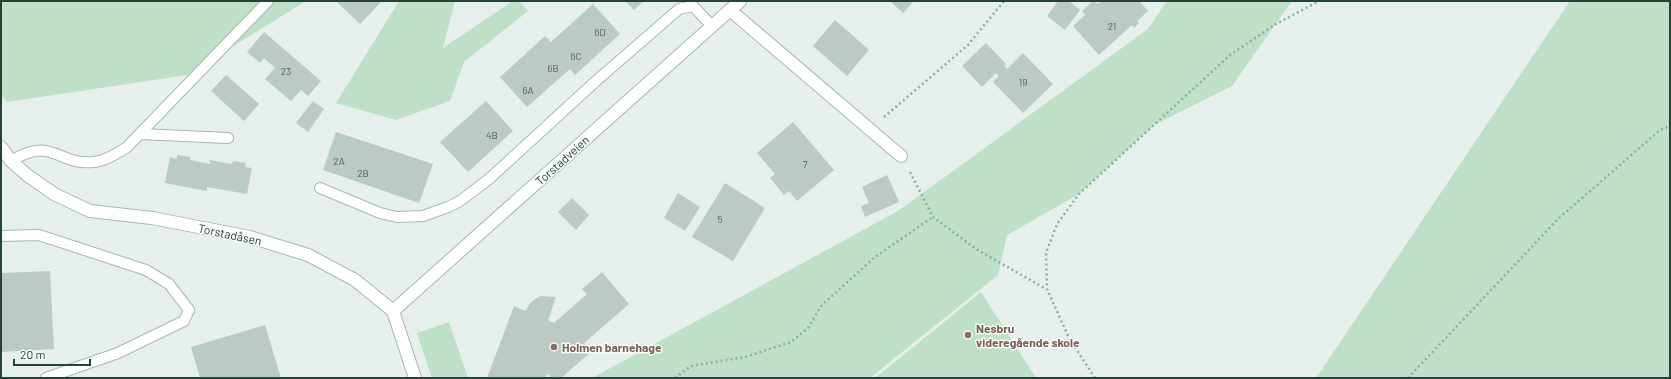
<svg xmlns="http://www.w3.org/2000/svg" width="1671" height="379" viewBox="0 0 1671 379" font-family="Barlow,sans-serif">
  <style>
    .green { fill: #bfe0c8 }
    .building { fill: #bbcac4 }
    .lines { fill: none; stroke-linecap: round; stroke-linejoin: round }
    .service-casing { stroke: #a8b8b2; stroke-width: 12 }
    .minor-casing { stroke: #a8b8b2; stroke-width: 14 }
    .path { stroke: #86b3a5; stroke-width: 2.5; stroke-dasharray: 2 3; stroke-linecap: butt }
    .service { stroke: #fff; stroke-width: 10 }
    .minor { stroke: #fff; stroke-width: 12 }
    .education-dot { fill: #8d6e63; stroke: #f7fbf9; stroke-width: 1.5 }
    .labels { text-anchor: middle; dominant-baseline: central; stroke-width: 3; stroke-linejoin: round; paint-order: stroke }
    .number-label { font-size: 10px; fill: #4a645c }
    .street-label { font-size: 12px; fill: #24423a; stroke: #f7fbf9 }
    .education-label { font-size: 12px; font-weight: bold; fill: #785e54; stroke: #f7fbf9; text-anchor: start }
  </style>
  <rect width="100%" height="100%" fill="#e6efeb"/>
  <!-- green -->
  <g class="green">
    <path d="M1,1H306L187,75L7,102L1,95Z"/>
    <path d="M399,1H455L443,48L513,1H519L528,11L464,62L450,101L396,120L336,103Z"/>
    <path d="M1167,1H1292L1232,86L1154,125L1079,194L1007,235L998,275L870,378H592L898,211L1148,29Z"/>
    <path d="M1570,1H1670V378H1316Z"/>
    <path d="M981,292L1036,378H875Z"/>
    <path d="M449,322L468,378H432L417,333Z"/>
  </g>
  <!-- building -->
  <g class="building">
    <path d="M336,1H382L360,24Z"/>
    <path d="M625,1H644L634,10Z"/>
    <path d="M890,1H914L903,13Z"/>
    <path d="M1058,1H1069L1080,10L1065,30L1047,16Z"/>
    <path d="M1093,1L1098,4L1101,1H1139L1148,11L1137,21L1139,23L1134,28L1132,25L1099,55L1073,26L1085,15L1082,11Z"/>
    <path d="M593,4L620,34L575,75L570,69L527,107L500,77L545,36L551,42Z"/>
    <path d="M835,20L869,50L847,76L813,46Z"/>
    <path d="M264,32L321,81L308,96L301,90L291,101L265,79L275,68L264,58L260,63L247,52Z"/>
    <path d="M986,43L1006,64L1004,65L1007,69L1023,53L1053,84L1023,113L993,82L999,76L996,73L982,87L962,66Z"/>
    <path d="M226,75L259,104L244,121L211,91Z"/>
    <path d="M313,101L324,109L308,132L296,123Z"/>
    <path d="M486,101L513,131L468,172L440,142Z"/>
    <path d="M793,122L834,170L797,201L789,191L784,195L770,178L775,174L757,153Z"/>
    <path d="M336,132L433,164L419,203L323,170Z"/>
    <path d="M177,155L190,157V160L210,164V160L232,164L233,161L246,163L245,167L252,168L247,194L207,187V191L165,183L170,157L177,159Z"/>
    <path d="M887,175L899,202L865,217L861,206L869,203L862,187Z"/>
    <path d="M725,183L765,208L733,261L692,237Z"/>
    <path d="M678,193L700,207L685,231L664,218Z"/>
    <path d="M572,198L589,215L576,230L558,212Z"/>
    <path d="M50,271L54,349L1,352V273Z"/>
    <path d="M602,272L629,304L584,343L591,352L561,378H552L548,374L544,378H487L514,306L525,311L531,302L540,296L556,297L548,320L554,323L587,294L582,289Z"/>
    <path d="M265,325L281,378H200L191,347Z"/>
  </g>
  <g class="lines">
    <defs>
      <g id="service">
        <path d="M140,134L228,138"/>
        <path d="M11,161C53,135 57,166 94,162C105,161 118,153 127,147L268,1"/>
        <path d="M320,188L380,213L397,217L423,216L448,207L460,201L489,179L596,81L679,9L693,6L712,26"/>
        <path d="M1,236L39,235L146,270L169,284L189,310L184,321L118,353L46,378"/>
      </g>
      <g id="minor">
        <path d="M730,10L901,156"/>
        <path d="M1,147L11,161L27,175L54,194L90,211L152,218L250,237L308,255L355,280L393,311L415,378"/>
        <path d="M393,311L740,1"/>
      </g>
    </defs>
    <!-- service casing -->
    <use href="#service" class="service-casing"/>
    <!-- minor casing -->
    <use href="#minor" class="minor-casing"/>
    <!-- path -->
    <g class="path">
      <path d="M884,117L968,45L1004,1"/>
      <path d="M910,172L933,217L976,249L1046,289"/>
      <path d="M675,378L691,366L745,357L791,342L808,328L821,306L875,257L933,217"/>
      <path d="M1095,378L1069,338L1047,289L1046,253L1057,224L1079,194L1230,55L1276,24L1319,1"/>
      <path d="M1408,378L1558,219L1660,130L1670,126"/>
    </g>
    <!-- service -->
    <use href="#service" class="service"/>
    <!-- minor -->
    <use href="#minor" class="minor"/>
  </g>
  <!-- markers -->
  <g class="education-dot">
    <circle cx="968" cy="335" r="4"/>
    <circle cx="554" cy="347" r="4"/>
  </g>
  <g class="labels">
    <!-- number labels -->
    <g class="number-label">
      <text x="1112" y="26">21</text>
      <text x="600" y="32">6D</text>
      <text x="576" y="56">6C</text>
      <text x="553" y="68">6B</text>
      <text x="286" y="71">23</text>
      <text x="1023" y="82">19</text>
      <text x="528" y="90">6A</text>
      <text x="492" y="135">4B</text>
      <text x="339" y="161">2A</text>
      <text x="805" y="164">7</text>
      <text x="363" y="173">2B</text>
      <text x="720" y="219">5</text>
    </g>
    <!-- street labels -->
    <g class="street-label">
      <text transform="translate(562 160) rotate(-42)">Torstadveien</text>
      <text transform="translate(230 234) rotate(12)">Torstadåsen</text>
    </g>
    <!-- education labels -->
    <g class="education-label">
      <text x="976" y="328">Nesbru<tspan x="976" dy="14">videregående skole</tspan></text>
      <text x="562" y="347">Holmen barnehage</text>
    </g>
  </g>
  <!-- border -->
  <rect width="1671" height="379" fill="none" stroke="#24423a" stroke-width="4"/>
  <!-- scale -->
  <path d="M14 359v6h76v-6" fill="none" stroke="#24423a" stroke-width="2"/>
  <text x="20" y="359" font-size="12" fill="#24423a" stroke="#f7fbf9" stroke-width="3" paint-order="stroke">20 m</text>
</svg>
